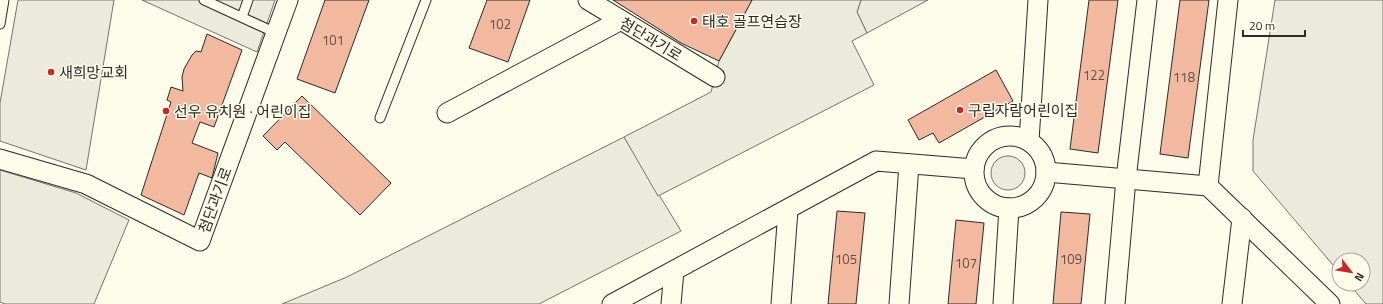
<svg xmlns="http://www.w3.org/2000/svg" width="1383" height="304" viewBox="0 0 1383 304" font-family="'Titillium Web','Noto Sans KR',sans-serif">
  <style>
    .green { fill: #ecebdb; stroke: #74746e }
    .parking { fill: #eceadb; stroke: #74746e }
    .building { fill: #f2b8a0; stroke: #2b2b2b }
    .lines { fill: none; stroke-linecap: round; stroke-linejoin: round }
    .lane-casing { stroke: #2b2b2b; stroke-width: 11 }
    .street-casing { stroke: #2b2b2b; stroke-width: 21 }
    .lane { stroke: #fdfbea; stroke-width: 9 }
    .street { stroke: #fdfbea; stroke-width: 19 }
    .poi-dot { fill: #c62828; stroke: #fdfbea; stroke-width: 1.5 }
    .labels { text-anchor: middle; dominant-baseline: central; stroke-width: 3; stroke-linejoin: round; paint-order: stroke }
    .number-label { font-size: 13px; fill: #5d4e48 }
    .poi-label { font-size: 15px; fill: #2b2b2b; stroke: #fdfbea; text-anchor: start }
    .street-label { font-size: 15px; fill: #2b2b2b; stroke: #fdfbea }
  </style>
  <rect width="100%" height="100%" fill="#fdfbea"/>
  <!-- green -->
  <g class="green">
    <path d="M861,0H928L867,33L857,12Z"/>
    <path d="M1275,0H1383V304H1366L1349,284H1363V260H1339V272L1253,171V140Z"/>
    <path d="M624,137L681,231L539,304H282L347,277Z"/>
    <circle cx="1008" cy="173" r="17"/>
    <path d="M0,170L76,193L129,220L94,304H5L0,302Z"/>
  </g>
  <!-- parking -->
  <g class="parking">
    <path d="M18,0H114L86,170L0,141V103Z"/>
    <path d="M142,0H275L257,52Z"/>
    <path d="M752,0H861L857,12L867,33L852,41L874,85L658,196L624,137L711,92L719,61Z"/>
  </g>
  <!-- building -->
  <g class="building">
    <path d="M325,0H369L335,93L297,79Z"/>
    <path d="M487,0H530L508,62L469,48Z"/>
    <path d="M613,0H752L719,61L681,43Z"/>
    <path d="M1089,0H1118L1098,153L1070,149Z"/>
    <path d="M1180,0H1209L1188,158L1160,154Z"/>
    <path d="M207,34L242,50L214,127L200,122L192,143L218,153L212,178L199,173L184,215L141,195L171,102L167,100L171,87L183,91L182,77L184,69L192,55L196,51L201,52Z"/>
    <path d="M996,70L1013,101L939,143L933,133L919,140L908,120Z"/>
    <path d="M302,96L391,183L360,215L285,142L277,150L263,136Z"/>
    <path d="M837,211L865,213L856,304H828Z"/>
    <path d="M1061,212L1090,214L1081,304H1053Z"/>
    <path d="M956,220L984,223L976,304H948Z"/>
  </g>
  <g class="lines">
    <defs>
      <g id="lane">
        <path d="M204,0L276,33"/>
        <path d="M242,17L248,0"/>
        <path d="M0,24L4,0"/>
        <path d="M380,118L426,0"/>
      </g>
      <g id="street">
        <path d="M588,0L715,77"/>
        <path d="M447,113L621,20"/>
        <circle cx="1010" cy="172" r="36"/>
        <path d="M1029,141L1038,0"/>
        <path d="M0,159L86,184L200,241L288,0"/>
        <path d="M1046,172L1208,186L1330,304"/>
        <path d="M1208,186L1228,0"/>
        <path d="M612,304L876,161L974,169"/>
        <path d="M671,304L674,271"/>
        <path d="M781,304L788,210"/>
        <path d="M899,304L909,164"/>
        <path d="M1003,304L1009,208"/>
        <path d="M1115,304L1126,179L1147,0"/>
        <path d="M1232,304L1242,218"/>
      </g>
    </defs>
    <!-- lane casing -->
    <use href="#lane" class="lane-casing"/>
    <!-- street casing -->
    <use href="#street" class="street-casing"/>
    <!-- lane -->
    <use href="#lane" class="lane"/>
    <!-- street -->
    <use href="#street" class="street"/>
  </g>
  <!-- markers -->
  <g class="poi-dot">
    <circle cx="694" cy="21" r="4"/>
    <circle cx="51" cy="72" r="4"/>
    <circle cx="960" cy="110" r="4"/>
    <circle cx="166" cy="111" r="4"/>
  </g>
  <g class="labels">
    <!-- number labels -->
    <g class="number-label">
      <text x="500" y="24">102</text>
      <text x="333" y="40">101</text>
      <text x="1094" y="75">122</text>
      <text x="1184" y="77">118</text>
      <text x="846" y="259">105</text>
      <text x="1071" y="259">109</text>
      <text x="966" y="263">107</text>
    </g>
    <!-- poi labels -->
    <g class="poi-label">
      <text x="702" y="21">태호 골프연습장</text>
      <text x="59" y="72">새희망교회</text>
      <text x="968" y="110">구립자람어린이집</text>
      <text x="174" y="111">선우 유치원 · 어린이집</text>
    </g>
    <!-- street labels -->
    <g class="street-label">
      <text transform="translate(651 39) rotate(31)">첨단과기로</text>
      <text transform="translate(215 200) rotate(-70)">첨단과기로</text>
    </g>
  </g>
  <!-- north arrow -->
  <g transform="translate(1351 272) rotate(121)"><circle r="19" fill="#fdfbea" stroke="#a9a89e"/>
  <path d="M0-3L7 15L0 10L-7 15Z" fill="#c62828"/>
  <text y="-6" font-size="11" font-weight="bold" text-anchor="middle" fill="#2b2b2b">N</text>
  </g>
  <!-- scale -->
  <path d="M1243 30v6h62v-6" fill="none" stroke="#2b2b2b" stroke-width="2"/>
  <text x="1249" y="30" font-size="12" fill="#2b2b2b" stroke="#fdfbea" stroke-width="3" paint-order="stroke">20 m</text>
</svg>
